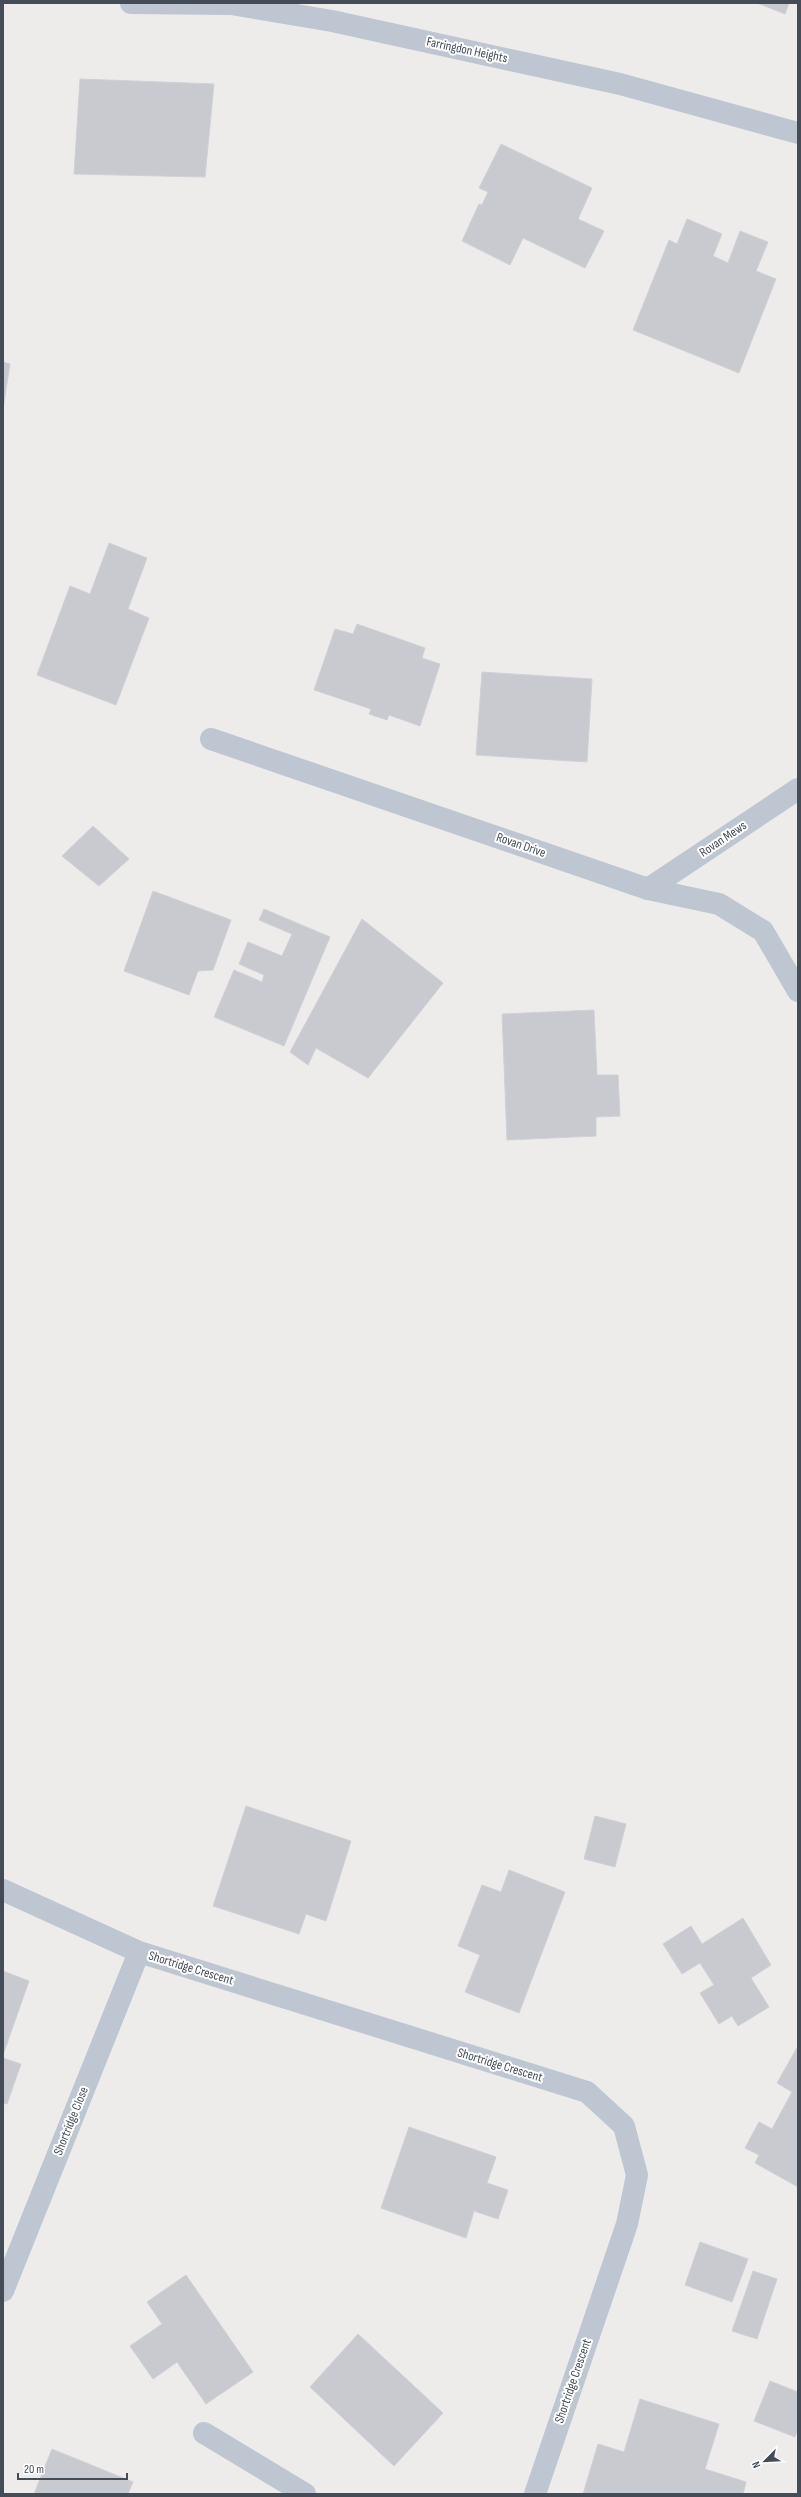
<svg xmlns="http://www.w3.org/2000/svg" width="801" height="2497" viewBox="0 0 801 2497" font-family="'Sofia Sans Condensed',sans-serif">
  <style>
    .building { fill: #c8cad0; stroke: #cfd1d7 }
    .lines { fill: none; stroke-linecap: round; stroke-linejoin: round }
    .minor { stroke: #bec6d1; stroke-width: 22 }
    .labels { text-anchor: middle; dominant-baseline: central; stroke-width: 4; stroke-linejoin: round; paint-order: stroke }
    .street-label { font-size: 13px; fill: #444c58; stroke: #fff }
  </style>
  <rect width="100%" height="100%" fill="#eeebeb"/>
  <!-- building -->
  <g class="building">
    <path d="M757,3H789L785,14Z"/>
    <path d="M80,79L214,84L205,177L74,174Z"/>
    <path d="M501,144L592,188L578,219L604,231L585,268L523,238L510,265L462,241L479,204L482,205L488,192L479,188Z"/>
    <path d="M687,219L722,234L713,256L728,263L740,231L768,242L756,271L776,279L739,373L633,330L669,240L677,244Z"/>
    <path d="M3,362L10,364L3,409Z"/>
    <path d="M109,543L147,558L128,609L149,618L116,705L37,675L70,586L90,594Z"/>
    <path d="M357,624L425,648L422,658L440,664L420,726L389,715L387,720L369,714L371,709L314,690L335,629L353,634Z"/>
    <path d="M482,672L592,679L587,762L476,755Z"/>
    <path d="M93,826L129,859L99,886L62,856Z"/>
    <path d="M153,891L231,920L213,970L198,971L189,995L124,971Z"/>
    <path d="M264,909L330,937L284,1046L214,1017L234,970L262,982L264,975L239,964L248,942L282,956L292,934L259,920Z"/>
    <path d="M362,919L443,983L368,1078L316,1048L308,1065L290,1052Z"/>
    <path d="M594,1010L597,1075H618L620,1116L596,1117V1136L507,1140L502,1014Z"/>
    <path d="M246,1806L351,1841L326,1921L306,1914L299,1934L213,1906Z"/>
    <path d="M595,1816L626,1824L615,1867L584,1859Z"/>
    <path d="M509,1870L565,1892L519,2013L465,1992L480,1955L458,1946L482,1885L501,1892Z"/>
    <path d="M743,1918L771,1965L751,1978L769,2007L738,2026L732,2016L719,2024L700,1993L714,1985L700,1963L682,1974L663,1944L691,1926L702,1944Z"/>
    <path d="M3,1971L29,1981L3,2055Z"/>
    <path d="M798,2046V2187L755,2163L759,2155L745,2148L759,2122L772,2129L792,2092L777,2083Z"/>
    <path d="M3,2058L21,2064L7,2104L3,2103Z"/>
    <path d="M409,2127L496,2157L487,2183L508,2190L498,2219L474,2211L466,2238L381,2208Z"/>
    <path d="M700,2242L748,2259L732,2302L685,2285Z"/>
    <path d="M753,2271L777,2279L757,2339L732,2331Z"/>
    <path d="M186,2275L253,2372L206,2404L177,2362L153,2379L130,2346L162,2324L147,2302Z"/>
    <path d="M358,2334L443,2413L394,2466L310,2387Z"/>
    <path d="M770,2381L798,2392V2429L795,2437L754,2421Z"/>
    <path d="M640,2399L719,2424L705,2469L746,2482L743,2494H583L598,2444L624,2452Z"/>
    <path d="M52,2449L133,2482L128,2494H34Z"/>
  </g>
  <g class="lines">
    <!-- minor -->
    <g class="minor">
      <path d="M131,3L231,4L332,21L620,84L798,133"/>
      <path d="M211,739L648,889L719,904L763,931L798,991"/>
      <path d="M648,889L798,789"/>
      <path d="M3,1890L139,1952L587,2092L624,2126L637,2175L627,2224L535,2494"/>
      <path d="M3,2291L139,1952"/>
      <path d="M204,2433L305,2494"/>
    </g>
  </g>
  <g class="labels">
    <!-- street labels -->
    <g class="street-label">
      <text transform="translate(467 50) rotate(12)">Farringdon Heights</text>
      <text transform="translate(723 839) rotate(-34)">Rovan Mews</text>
      <text transform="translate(521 845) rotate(19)">Rovan Drive</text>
      <text transform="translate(191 1968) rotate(17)">Shortridge Crescent</text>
      <text transform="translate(500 2065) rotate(17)">Shortridge Crescent</text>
      <text transform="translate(71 2121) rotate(-68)">Shortridge Close</text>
      <text transform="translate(573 2381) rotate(-71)">Shortridge Crescent</text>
    </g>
  </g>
  <!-- border -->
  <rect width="801" height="2497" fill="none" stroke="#444c58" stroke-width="8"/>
  <!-- north arrow -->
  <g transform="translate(765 2461) rotate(246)" stroke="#ffffff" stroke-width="3" paint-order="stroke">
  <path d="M0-3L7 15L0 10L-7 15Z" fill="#444c58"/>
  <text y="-6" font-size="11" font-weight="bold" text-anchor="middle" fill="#444c58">N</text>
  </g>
  <!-- scale -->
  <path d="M18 2473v6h109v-6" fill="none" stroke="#444c58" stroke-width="2"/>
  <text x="24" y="2473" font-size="12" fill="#444c58" stroke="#ffffff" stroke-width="3" paint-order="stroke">20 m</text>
</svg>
